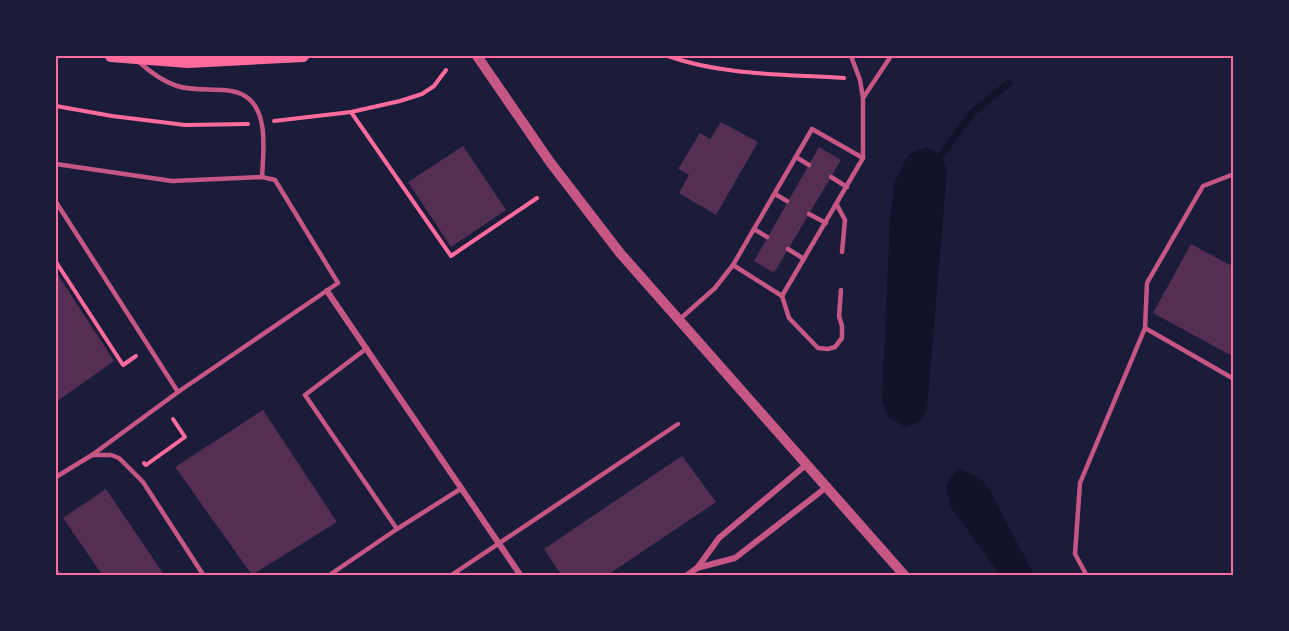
<svg xmlns="http://www.w3.org/2000/svg" width="1289" height="631" viewBox="0 0 1289 631" font-family="Overpass,sans-serif">
  <style>
    .water { fill: #12122b }
    .lines { fill: none; stroke-linecap: round; stroke-linejoin: round }
    .stream { stroke: #12122b; stroke-width: 7 }
    .building { fill: #542f53 }
    .path { stroke: #ff6b9d; stroke-width: 4 }
    .service { stroke: #c65784; stroke-width: 4.5 }
    .minor { stroke: #c65784; stroke-width: 6 }
    .tertiary { stroke: #c65784; stroke-width: 10 }
    .secondary { stroke: #ff6b9d; stroke-width: 12 }
    .neatline { fill: none; stroke: #ff6b9d; stroke-width: 2 }
  </style>
  <rect width="100%" height="100%" fill="#1b1b3a"/>
  <!-- water -->
  <g class="water">
    <path d="M926,147L941,155L947,171L927,409L921,421L906,427L889,418L882,401L890,221L894,184L909,154Z"/>
    <path d="M960,470L979,477L989,489L1034,575H1000L950,506L946,485L955,472Z"/>
  </g>
  <g class="lines">
    <!-- stream -->
    <path class="stream" d="M941,155L972,113L1009,83"/>
  </g>
  <!-- building -->
  <g class="building">
    <path d="M721,122L758,142L716,215L679,193L689,175L678,169L700,133L710,139Z"/>
    <path d="M463,146L506,210L451,247L408,182Z"/>
    <path d="M819,147L841,160L774,273L754,261Z"/>
    <path d="M1191,244L1230,265L1234,259V357L1153,313Z"/>
    <path d="M56,272L114,361L56,402Z"/>
    <path d="M263,410L337,522L252,575L175,467Z"/>
    <path d="M682,456L716,502L606,576H562L544,549Z"/>
    <path d="M106,489L165,576H103L63,518Z"/>
  </g>
  <g class="lines">
    <!-- path -->
    <g class="path">
      <path d="M668,56C724,76 786,74 844,78"/>
      <path d="M56,106L112,116L185,125L248,124"/>
      <path d="M351,112L451,256L537,198"/>
      <path d="M274,121L351,112L400,101L422,94L434,86L446,70"/>
      <path d="M56,262L123,365L136,356"/>
      <path d="M144,463L146,465L185,437L173,419"/>
    </g>
    <!-- service -->
    <g class="service">
      <path d="M138,61C150,72 162,81 177,86C209,96 253,75 262,125C265,141 263,161 262,177"/>
      <path d="M863,98L891,56"/>
      <path d="M796,157L809,165"/>
      <path d="M56,164L172,181L262,177L275,180L338,283L178,392L92,455"/>
      <path d="M831,177L847,187"/>
      <path d="M775,194L787,201"/>
      <path d="M56,202L178,392"/>
      <path d="M837,205L845,220L842,252"/>
      <path d="M809,214L826,223"/>
      <path d="M754,229L767,237"/>
      <path d="M788,249L804,259"/>
      <path d="M733,265L782,296L789,318L818,348L828,349L835,347L842,338V326L839,316L841,290"/>
      <path d="M782,296L863,158V98L860,80L851,56"/>
      <path d="M680,319L715,288L733,265L812,129L863,158"/>
      <path d="M1145,328L1147,283L1203,186L1234,174"/>
      <path d="M367,348L305,395L397,529L462,488"/>
      <path d="M56,477L92,455H111L119,458L143,482L204,576"/>
      <path d="M328,576L397,529"/>
      <path d="M450,576L678,424"/>
      <path d="M1087,576L1075,554L1080,483L1145,328L1234,379"/>
    </g>
    <!-- minor -->
    <g class="minor">
      <path d="M327,291L521,576"/>
      <path d="M698,567L719,538L807,464"/>
      <path d="M56,573L57,576"/>
      <path d="M686,576L697,568L735,558L828,486"/>
    </g>
    <!-- tertiary -->
    <path class="tertiary" d="M477,56L550,162L620,253L905,576"/>
    <!-- secondary -->
    <path class="secondary" d="M111,56L188,62L303,56"/>
  </g>
  <!-- border -->
  <rect width="1289" height="631" fill="none" stroke="#1b1b3a" stroke-width="114"/>
  <rect x="57" y="57" width="1175" height="517" class="neatline"/>
</svg>
